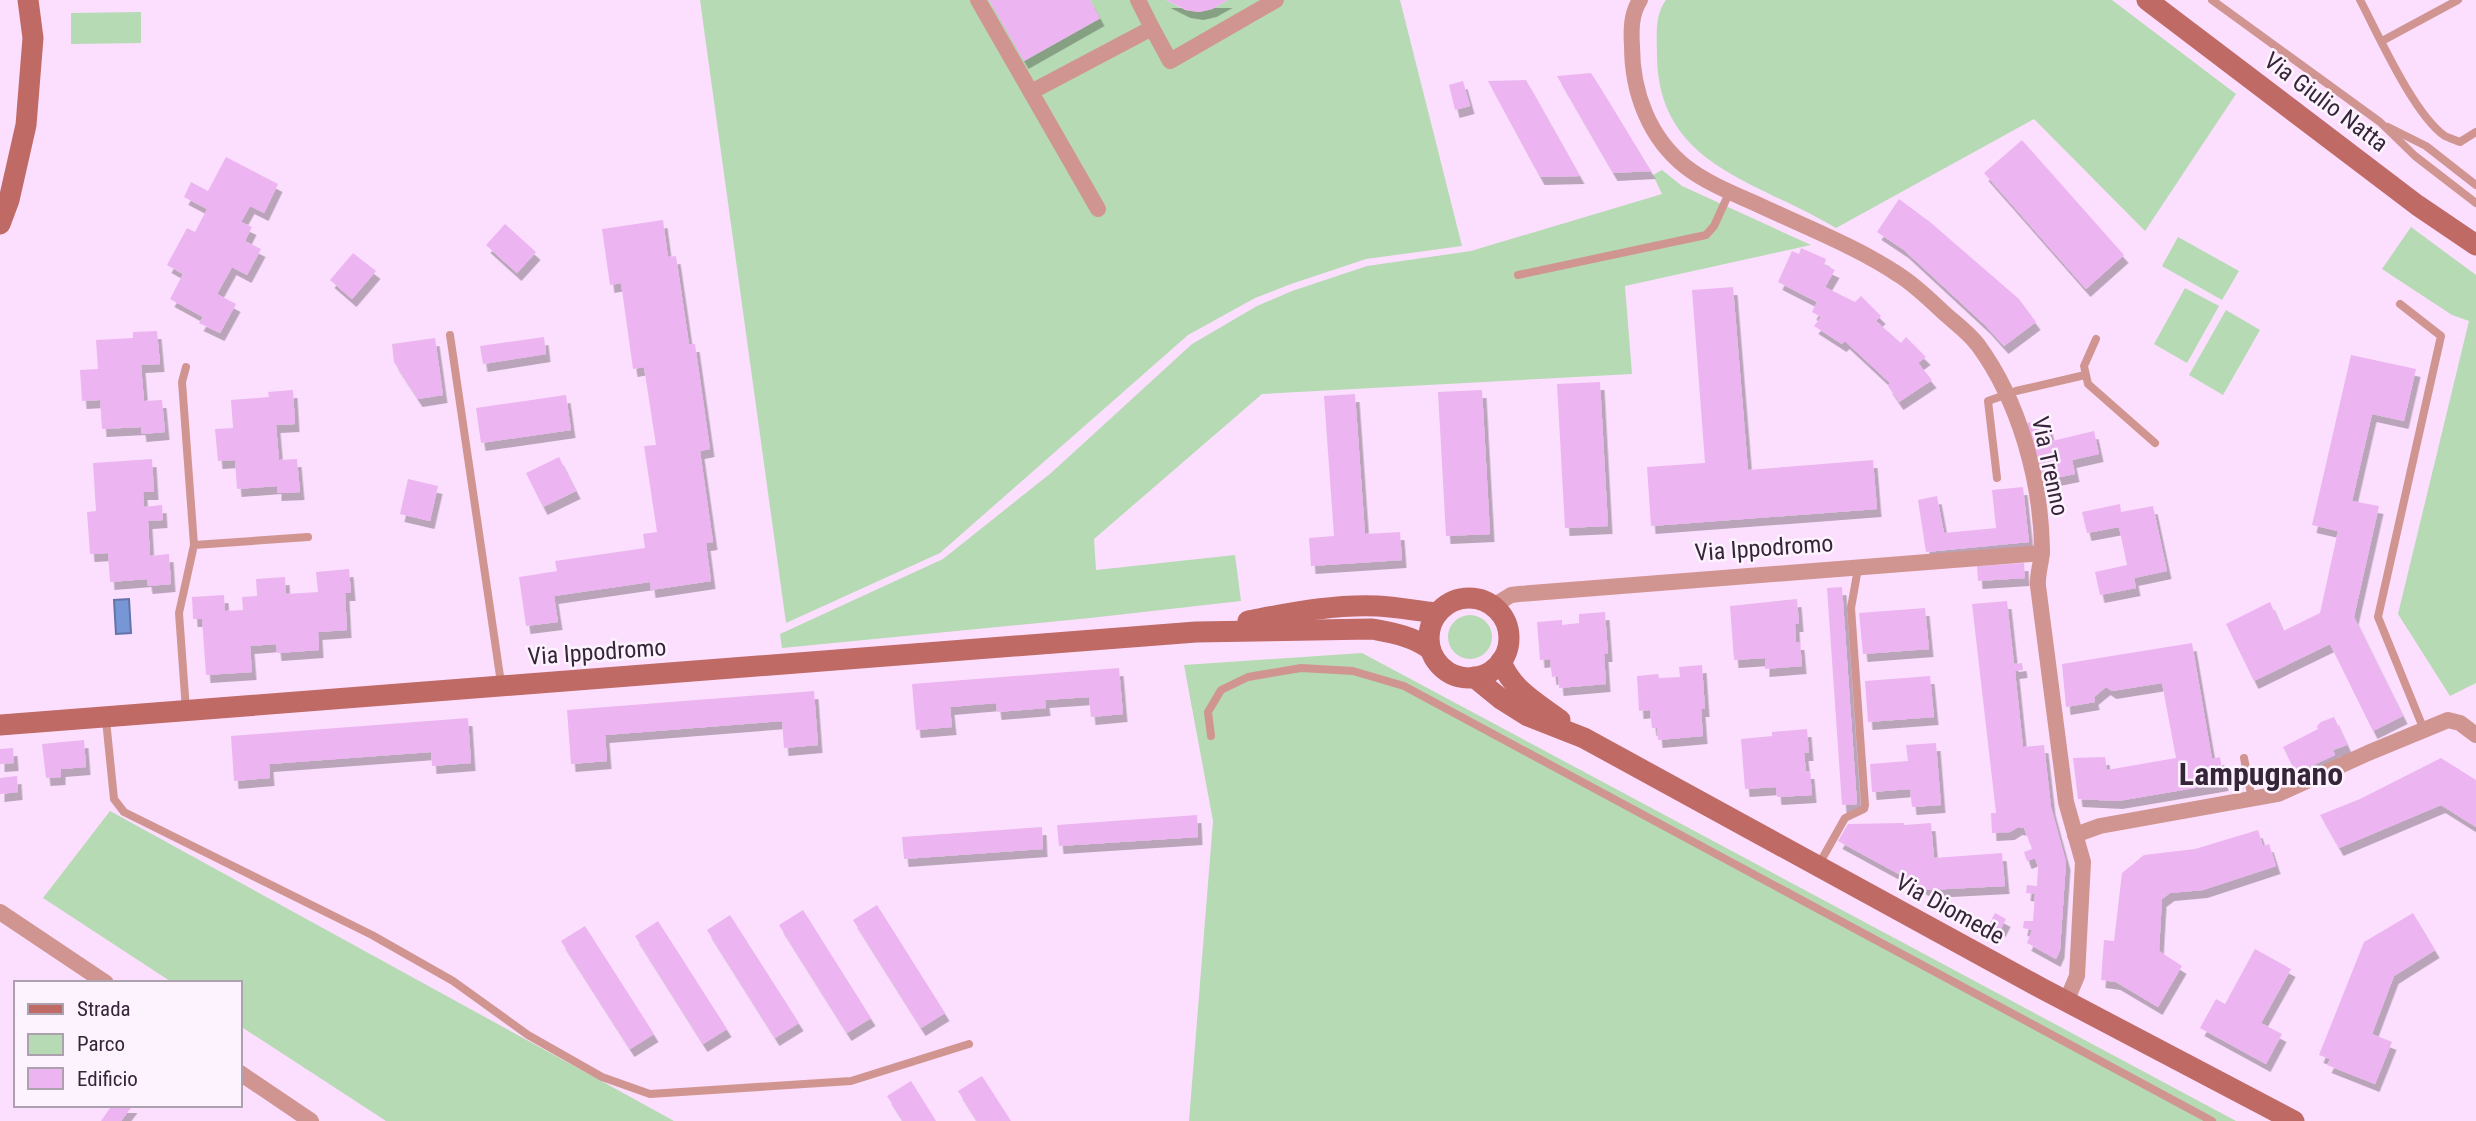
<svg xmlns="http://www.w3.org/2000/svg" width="2476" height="1121" viewBox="0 0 2476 1121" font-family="'Roboto Condensed',sans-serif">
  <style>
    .green { fill: #b6dab3 }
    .water { fill: #7696d6; stroke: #6374a7; stroke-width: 2 }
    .building { fill: #ecb5f1; filter: url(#shadow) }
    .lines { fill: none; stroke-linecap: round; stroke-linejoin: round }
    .lane { stroke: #d19591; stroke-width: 8 }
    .street { stroke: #d19591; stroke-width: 16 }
    .secondary { stroke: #c06a66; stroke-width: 21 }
    .labels { text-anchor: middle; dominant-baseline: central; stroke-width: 5; stroke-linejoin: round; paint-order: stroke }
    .street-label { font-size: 24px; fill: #362438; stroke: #fdf3fe }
    .district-label { font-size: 32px; font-weight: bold; fill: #362438; stroke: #fdf3fe }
  </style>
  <defs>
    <filter id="shadow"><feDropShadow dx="4.5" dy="8" stdDeviation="0" flood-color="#0004"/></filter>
  </defs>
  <rect width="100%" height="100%" fill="#fcdffe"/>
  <!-- green -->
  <g class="green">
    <path d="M700,0H989L1024,61L1100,19L1090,0H1166L1185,10L1199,12L1212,9L1228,0H1400L1462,246L1366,259L1291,284L1255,298L1188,335L940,553L786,623Z"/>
    <path d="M1666,0H2112L2236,94L2145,231L2034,119L1836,228C1759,181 1659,167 1657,57C1657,37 1654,16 1666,0Z"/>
    <path d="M141,12V43L71,44V13Z"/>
    <path d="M1662,170L1682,186L1811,245L1625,286L1632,374L1262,394L1094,539L1096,570L1235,555L1241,601L1090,618L782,648L780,634L943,559L1051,473L1192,344L1257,306L1292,291L1367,266L1471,251L1662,194L1653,175Z"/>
    <path d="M2411,227L2476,275V683L2450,696L2398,614L2469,321L2452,315L2382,269Z"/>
    <path d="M2178,237L2239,271L2222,300L2162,266Z"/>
    <path d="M2185,288L2219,306L2187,363L2154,344Z"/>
    <path d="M2226,310L2260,330L2223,395L2189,375Z"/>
    <circle cx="1470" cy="637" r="22"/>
    <path d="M1362,653L2236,1121H1189L1213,821L1184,665Z"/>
    <path d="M110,811L605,1083L674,1121H386L240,1026V983H173L43,898Z"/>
  </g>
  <!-- water -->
  <path class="water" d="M129,599L131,633L116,634L114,600Z"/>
  <!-- building -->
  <g class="building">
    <path d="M989,0H1090L1100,18L1024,61Z"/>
    <path d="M1166,0H1228L1212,9L1199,12L1186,10Z"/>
    <path d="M1591,73L1603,92L1651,171L1613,173L1557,76Z"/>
    <path d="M1526,80L1580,176L1540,177L1488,81Z"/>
    <path d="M1463,81L1470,106L1455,110L1449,85Z"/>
    <path d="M2022,140L2124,255L2086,289L1984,173Z"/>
    <path d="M226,157L278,184L264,213L250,206L241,222L252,227L245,241L261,249L247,275L232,267L217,294L236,304L220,333L199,323L203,317L170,299L183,274L167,265L187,228L195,232L207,209L184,197L191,182L208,191Z"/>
    <path d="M1899,199L1930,222L2019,299L2036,322L2004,346L1986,326L1904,250L1877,232Z"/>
    <path d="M663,220L668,257L676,256L689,344H695L710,449L700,451L713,542L706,543L711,581L651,590L650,582L554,596L558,622L526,626L519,577L557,571L555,561L645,548L643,534L657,532L644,446L656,445L644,367L633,369L621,283L610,285L602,229Z"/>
    <path d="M505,224L536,252L517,273L486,245Z"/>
    <path d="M1801,248L1826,259L1824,265L1835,270L1825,287L1855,302L1861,296L1881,316L1876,321L1901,343L1906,337L1926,357L1918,363L1932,380L1899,402L1888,386L1890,383L1845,341L1842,344L1814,326L1821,317L1812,312L1817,302L1778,282L1792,251L1799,254Z"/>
    <path d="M353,253L376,271L352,299L330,280Z"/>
    <path d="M1733,287L1748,470L1873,460L1877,509L1651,526L1647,467L1705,463L1692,290Z"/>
    <path d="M157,331L160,364L141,365L144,401L162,400L165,432L142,434L141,427L102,429L100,400L82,401L80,370L98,369L96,340L133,338V332Z"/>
    <path d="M544,337L546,354L483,364L480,346Z"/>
    <path d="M435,338L443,395L418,399L394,362L392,344Z"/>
    <path d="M2351,355L2416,369L2404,421L2372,414L2352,501L2379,506L2354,617L2403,716L2373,731L2330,644L2254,681L2226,624L2270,602L2283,631L2320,613L2338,531L2312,525Z"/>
    <path d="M1600,382L1608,526L1565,528L1557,384Z"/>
    <path d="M293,390L295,424L276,425L279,460L297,459L300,492L277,493V486L237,489L235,460L218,461L215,429L233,428L231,400L269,397L268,392Z"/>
    <path d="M1482,390L1490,534L1446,536L1438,392Z"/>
    <path d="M1355,394L1365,534L1400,532L1402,560L1311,566L1309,538L1334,536L1324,396Z"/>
    <path d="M566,395L571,430L481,443L476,408Z"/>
    <path d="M2046,418L2052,441L2094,431L2099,454L2072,460L2075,474L2041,481L2027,423Z"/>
    <path d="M559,457L576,491L543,507L526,473Z"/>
    <path d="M152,459L154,492H143L144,507L162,505L163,520L148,521L150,556L169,554L171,584L148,586L147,579L110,582L108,553L90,554L87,512L96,511L93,463Z"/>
    <path d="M408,479L438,486L430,521L400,514Z"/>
    <path d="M2023,487L2029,542L1926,552L1918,500L1937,496L1944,533L1996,528L1992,490Z"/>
    <path d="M2120,504L2121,512L2153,506L2167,571L2134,578L2136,588L2100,595L2095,572L2127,565L2119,527L2087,533L2082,512Z"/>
    <path d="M2024,563L2025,578L1978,581L1977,566Z"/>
    <path d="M349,569L351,593H345L347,630L318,632L319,650L277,653L276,644L250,646L252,672L206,675L202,619H193L192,597L224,595L225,611L243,610L242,597L257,596L256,579L285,577L286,594L318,592L316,572Z"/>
    <path d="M1842,587L1857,804L1842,805L1827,588Z"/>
    <path d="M1797,599L1799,624H1795L1796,642H1800L1802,666L1765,669V658L1734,660L1730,606Z"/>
    <path d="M2007,601L2014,664L2022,663L2023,670L2015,671L2023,747L2044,745L2051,807L2066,862L2060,950L2056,959L2027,943L2032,930L2023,928L2024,921H2033L2035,894L2026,893L2027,885L2037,886L2038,867L2035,858L2027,861L2024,852L2032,849L2024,828L2018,827L2010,832L1992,833L1991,813H1996L1972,604Z"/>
    <path d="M1925,608L1929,649L1863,654L1859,613Z"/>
    <path d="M1605,612L1608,654H1604L1606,684L1559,688L1558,676L1552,677L1550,659L1540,660L1537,622L1562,620V625L1579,623V614Z"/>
    <path d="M2192,643L2212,759L2220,757L2224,783L2118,801L2078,799L2073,758L2105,757L2107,770L2176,758L2162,683L2112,691L2106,687L2094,697L2095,702L2066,707L2062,664Z"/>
    <path d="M1702,665L1705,709H1701L1703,736L1658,740L1657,728H1652L1650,710L1639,711L1637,676L1658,674L1659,678L1680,677L1679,667Z"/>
    <path d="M1119,668L1123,714L1091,717L1089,697L1045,700L1046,708L997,712L996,703L950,707L952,727L916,730L912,684Z"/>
    <path d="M1930,676L1934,717L1868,722L1865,681Z"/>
    <path d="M814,691L818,745L784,748L782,721L605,735L607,761L571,764L567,710Z"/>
    <path d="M2334,717L2347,745L2333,750L2335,755L2296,773L2283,747L2318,729L2317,726L2321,722Z"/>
    <path d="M468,718L471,763L432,766L431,752L269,764L270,778L234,781L231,736Z"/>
    <path d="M1807,729L1809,753H1804L1806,771H1810L1812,795L1777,797L1776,787L1745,789L1741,739L1772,736V732Z"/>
    <path d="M84,740L86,767L61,769V777L46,778L42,744Z"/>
    <path d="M1936,743L1941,805L1912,807L1910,789L1872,792L1870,764L1908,761L1906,745Z"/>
    <path d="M13,748L14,763L0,764V749Z"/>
    <path d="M2441,758L2476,780V827L2441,805L2339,848L2320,815L2360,799Z"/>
    <path d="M17,776L18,792L0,794V778Z"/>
    <path d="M1197,815L1198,837L1059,846L1057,825Z"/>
    <path d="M1904,823V825L1931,823L1934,858L2002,853L2005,886L1928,890L1838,841L1848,824Z"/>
    <path d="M1042,827L1043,849L904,859L902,837Z"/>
    <path d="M2258,830L2263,846L2269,844L2276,866L2203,890L2170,893L2162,899L2159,951L2182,966L2158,1007L2116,982L2101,980L2104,940L2114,941L2122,873L2144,855L2195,849Z"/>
    <path d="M877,905L945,1013L921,1028L853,920Z"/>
    <path d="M803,910L871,1018L847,1033L779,925Z"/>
    <path d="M1995,913L2006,919L2001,929L1990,923Z"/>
    <path d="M2413,913L2435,950L2394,976L2372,1034L2392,1042L2375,1084L2327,1065L2330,1059L2319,1055L2364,942Z"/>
    <path d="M730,915L799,1023L775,1038L707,930Z"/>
    <path d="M658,921L727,1029L703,1044L635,936Z"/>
    <path d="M585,926L654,1034L630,1049L561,941Z"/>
    <path d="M2255,949L2291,969L2261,1023L2282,1034L2266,1064L2200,1028L2216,999L2225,1004Z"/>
    <path d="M982,1076L1011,1121H977L958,1091Z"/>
    <path d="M911,1081L936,1121H903L887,1096Z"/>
    <path d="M112,1105H133L121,1121H101Z"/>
  </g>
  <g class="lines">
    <!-- lane -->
    <g class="lane">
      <path d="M2212,0L2380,122L2415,156L2476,203"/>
      <path d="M2360,0C2378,34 2414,115 2445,136C2449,138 2455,140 2460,142L2476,132"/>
      <path d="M2382,41L2458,0"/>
      <path d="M2388,127L2426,146L2476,185"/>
      <path d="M1518,275L1706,235L1714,226L1730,191"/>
      <path d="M2400,304L2441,336L2378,617L2424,730"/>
      <path d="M450,335L501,683"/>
      <path d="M2096,339L2084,366L2088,384L2155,443"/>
      <path d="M186,367L182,382L194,545"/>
      <path d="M1997,478L1988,401L2016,391L2085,375"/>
      <path d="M186,710L179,613L194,545L308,537"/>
      <path d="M106,720L114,799L124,812L372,935L453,981L528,1035L602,1077L650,1094L851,1081L969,1044"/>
      <path d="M1211,736L1208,712L1221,690L1248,677L1301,668L1353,671L1404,686L2212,1121"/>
      <path d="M2244,758L2252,799"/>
      <path d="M1818,866L1845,818L1864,809L1865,805L1851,608L1857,574"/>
    </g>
    <!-- street -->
    <g class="street">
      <path d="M978,0L1098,209"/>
      <path d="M1640,0C1631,14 1631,30 1632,46C1632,92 1649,138 1686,167C1708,184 1737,195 1761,206C1806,227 1859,248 1899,275C1915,285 1929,299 1943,312C1955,323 1968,332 1978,345C2019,401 2041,480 2042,549C2042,562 2037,573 2038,586L2066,802L2083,862L2077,976L2066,1002"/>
      <path d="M1152,28L1170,61L1276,0"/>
      <path d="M1031,92L1152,28L1138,0"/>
      <path d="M1493,606L1511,595L1519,594L2042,553"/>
      <path d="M2075,835L2100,826L2278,794L2368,753L2448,720L2460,723L2476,735"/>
      <path d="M0,912L106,983"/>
      <path d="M240,1073L311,1121"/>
    </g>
    <!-- secondary -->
    <g class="secondary">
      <path d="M2147,0L2417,205L2476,245"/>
      <path d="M0,224L9,200L26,125L33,38L28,0"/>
      <circle cx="1469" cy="638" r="40"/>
      <path d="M1248,621C1291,613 1334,604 1378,606C1397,607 1417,611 1437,613"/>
      <path d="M1501,661C1511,689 1537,703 1560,720"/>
      <path d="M1474,677L1501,699L1528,716L1584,738L2041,988L2294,1121"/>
      <path d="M0,725L1196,632L1372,629C1393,633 1412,636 1430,649"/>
    </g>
  </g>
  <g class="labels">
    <!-- street labels -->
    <g class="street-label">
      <text transform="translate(2326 102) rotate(37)">Via Giulio Natta</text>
      <text transform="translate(2050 466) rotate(78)">Via Trenno</text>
      <text transform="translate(1764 548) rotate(-4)">Via Ippodromo</text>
      <text transform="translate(597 652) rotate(-4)">Via Ippodromo</text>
      <text transform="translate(1950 909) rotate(29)">Via Diomede</text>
    </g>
    <!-- district labels -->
    <g class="district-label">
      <text x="2261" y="774">Lampugnano</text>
    </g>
  </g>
  <!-- legend -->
  <rect x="14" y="981" width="228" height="126" fill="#fdf3fe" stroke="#ada0af" stroke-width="2"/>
  <rect x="28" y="1004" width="35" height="10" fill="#c06a66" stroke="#ada0af" stroke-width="2"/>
  <text x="77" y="1016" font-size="21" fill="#362438">Strada</text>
  <rect x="28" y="1034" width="35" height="21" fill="#b6dab3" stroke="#ada0af" stroke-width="2"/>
  <text x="77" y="1051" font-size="21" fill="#362438">Parco</text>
  <rect x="28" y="1068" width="35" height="21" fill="#ecb5f1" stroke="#ada0af" stroke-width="2"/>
  <text x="77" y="1086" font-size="21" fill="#362438">Edificio</text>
</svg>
